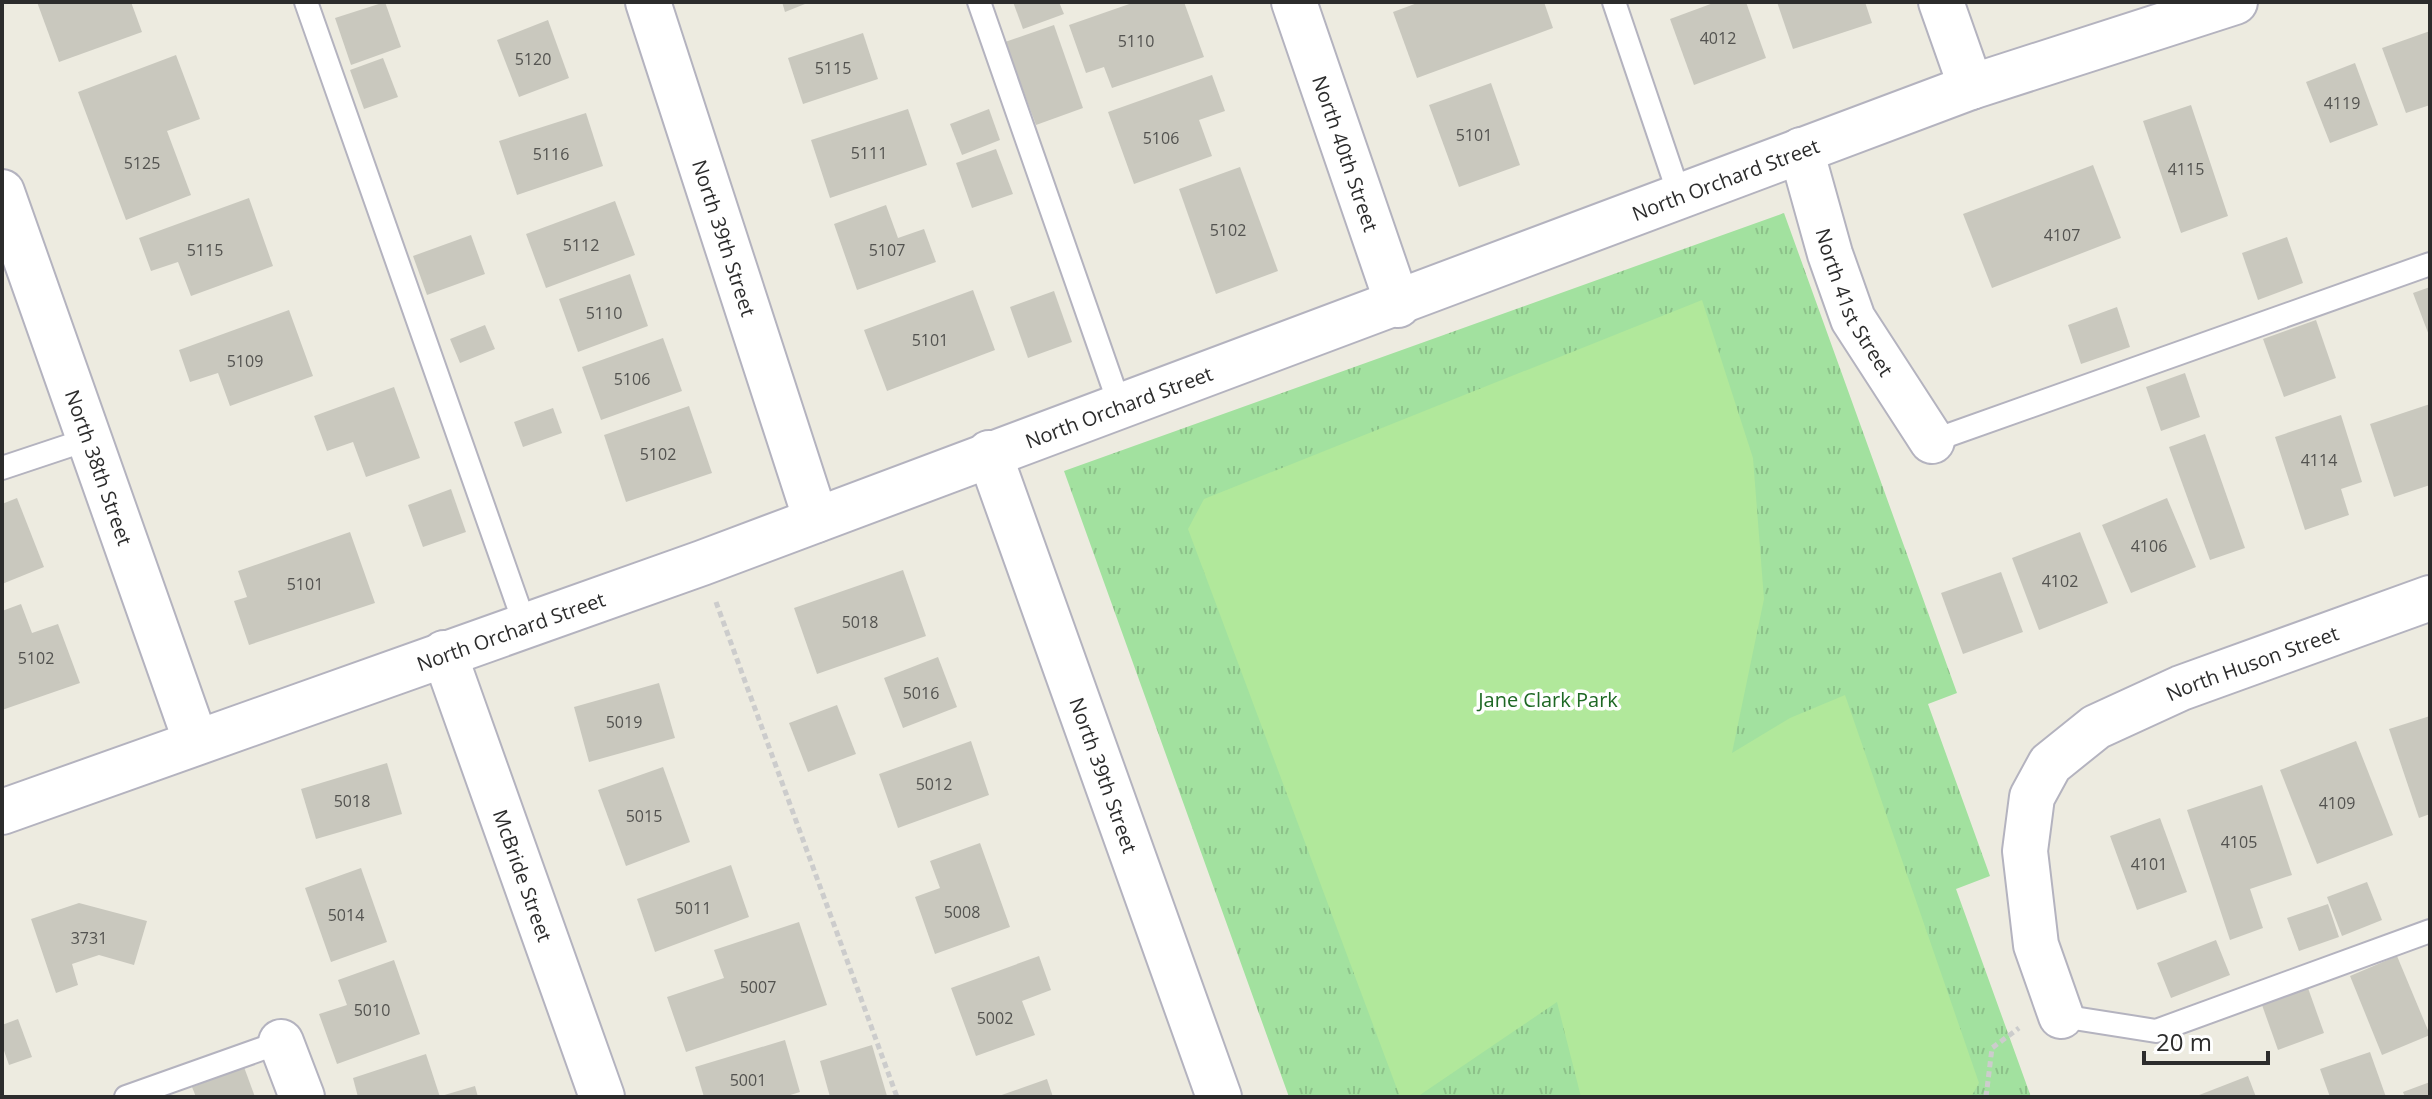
<svg xmlns="http://www.w3.org/2000/svg" width="2432" height="1099" viewBox="0 0 2432 1099" font-family="'Open Sans',sans-serif">
  <style>
    .park { fill: url(#park-tufts) }
    .pitch { fill: #b1e89b }
    .building { fill: #c9c8be }
    .lines { fill: none; stroke-linecap: round; stroke-linejoin: round }
    .lane-casing { stroke: #b4b3bf; stroke-width: 26 }
    .street-casing { stroke: #b4b3bf; stroke-width: 48 }
    .secondary-casing { stroke: #b4b3bf; stroke-width: 48 }
    .path { stroke: #ccc; stroke-width: 5; stroke-dasharray: 6 4; stroke-linecap: butt }
    .lane { stroke: #fff; stroke-width: 22 }
    .street { stroke: #fff; stroke-width: 44 }
    .secondary { stroke: #fff; stroke-width: 44 }
    .labels { text-anchor: middle; dominant-baseline: central; stroke-width: 7; stroke-linejoin: round; paint-order: stroke }
    .number-label { font-size: 16px; fill: #535350 }
    .street-label { font-size: 20px; fill: #2c2c2c; stroke: #fff }
    .park-label { font-size: 20px; fill: #1e6824; stroke: #fff }
  </style>
  <defs>
    <pattern id="park-tufts" width="24" height="20" patternUnits="userSpaceOnUse" patternTransform="scale(2)"><rect width="24" height="20" fill="#a2e19f"/><path d="M3 7l-1-3M5 7V3M7 7l1-3M15 17l-1-3M17 17v-4M19 17l1-3" fill="none" stroke="#8cc189"/></pattern>
  </defs>
  <rect width="100%" height="100%" fill="#edebe0"/>
  <!-- park -->
  <path class="park" d="M1784,213L1957,693L1928,704L1990,876L1956,889L2031,1097H1289L1064,471Z"/>
  <!-- pitch -->
  <path class="pitch" d="M1702,300L1753,458L1764,599L1732,753L1790,718L1845,695L1979,1083L1971,1097H1581L1557,1002L1417,1097H1400L1188,529L1204,499Z"/>
  <!-- building -->
  <g class="building">
    <path d="M37,2H131L142,32L59,62Z"/>
    <path d="M385,2L401,47L351,65L335,18Z"/>
    <path d="M782,2H810L785,12Z"/>
    <path d="M1013,2H1059L1064,14L1023,29Z"/>
    <path d="M1135,2H1184L1204,57L1112,88L1104,67L1086,73L1069,25Z"/>
    <path d="M1420,2H1544L1553,28L1417,78L1393,12Z"/>
    <path d="M1716,2H1746L1766,58L1694,85L1670,19Z"/>
    <path d="M1777,2H1865L1872,23L1793,49Z"/>
    <path d="M548,20L569,78L519,97L497,40Z"/>
    <path d="M1054,25L1083,108L1036,125L1005,42Z"/>
    <path d="M2430,31V105L2406,113L2382,48Z"/>
    <path d="M863,33L878,79L803,104L788,58Z"/>
    <path d="M176,55L200,119L167,131L191,195L126,220L78,92Z"/>
    <path d="M383,58L398,97L364,109L350,70Z"/>
    <path d="M2355,63L2378,125L2330,143L2306,82Z"/>
    <path d="M1212,75L1225,111L1199,120L1212,156L1134,184L1108,112Z"/>
    <path d="M1491,83L1520,165L1459,187L1429,105Z"/>
    <path d="M2191,105L2228,216L2181,233L2143,121Z"/>
    <path d="M908,109L927,165L830,198L811,140Z"/>
    <path d="M989,109L1000,140L962,155L950,124Z"/>
    <path d="M586,113L603,166L517,195L499,141Z"/>
    <path d="M996,149L1013,194L972,208L956,163Z"/>
    <path d="M2093,165L2121,238L1992,288L1963,214Z"/>
    <path d="M1240,167L1278,271L1216,294L1179,189Z"/>
    <path d="M249,198L273,266L191,296L178,262L151,271L139,238Z"/>
    <path d="M615,201L635,255L546,288L526,234Z"/>
    <path d="M886,205L898,238L924,229L936,262L857,290L834,224Z"/>
    <path d="M471,235L485,274L427,295L413,256Z"/>
    <path d="M2287,237L2303,283L2258,300L2242,253Z"/>
    <path d="M630,274L648,326L578,352L559,299Z"/>
    <path d="M2430,287V338L2413,293Z"/>
    <path d="M973,290L995,350L887,391L864,330Z"/>
    <path d="M1054,291L1072,342L1028,358L1010,307Z"/>
    <path d="M2117,307L2130,347L2081,364L2068,325Z"/>
    <path d="M289,310L313,376L230,406L218,373L190,382L179,350Z"/>
    <path d="M2316,320L2336,378L2284,397L2263,339Z"/>
    <path d="M485,325L495,349L460,363L450,339Z"/>
    <path d="M663,338L682,391L601,420L582,367Z"/>
    <path d="M2185,373L2200,417L2161,431L2146,387Z"/>
    <path d="M394,387L420,458L366,477L353,442L327,451L314,416Z"/>
    <path d="M2430,404V485L2394,497L2370,424Z"/>
    <path d="M689,406L712,473L626,502L604,435Z"/>
    <path d="M553,408L562,433L523,447L514,422Z"/>
    <path d="M2341,415L2362,482L2341,489L2349,515L2305,530L2275,437Z"/>
    <path d="M2205,434L2245,548L2210,560L2169,447Z"/>
    <path d="M451,489L466,532L423,547L408,505Z"/>
    <path d="M17,498L44,567L2,584V504Z"/>
    <path d="M2167,498L2196,567L2131,593L2102,525Z"/>
    <path d="M350,532L375,603L249,645L234,601L247,597L238,571Z"/>
    <path d="M2080,532L2108,603L2039,630L2012,558Z"/>
    <path d="M903,570L926,636L817,674L794,608Z"/>
    <path d="M2001,572L2023,632L1963,654L1941,593Z"/>
    <path d="M21,604L32,633L58,624L80,683L2,710V611Z"/>
    <path d="M938,657L957,707L903,728L884,678Z"/>
    <path d="M659,683L675,738L589,762L574,707Z"/>
    <path d="M837,705L856,754L808,772L789,723Z"/>
    <path d="M2430,716V814L2419,818L2389,729Z"/>
    <path d="M971,741L989,795L898,828L879,774Z"/>
    <path d="M2356,741L2393,835L2317,864L2280,770Z"/>
    <path d="M387,763L402,814L316,839L301,789Z"/>
    <path d="M663,767L690,842L626,866L598,790Z"/>
    <path d="M2262,785L2292,875L2250,889L2263,928L2230,940L2187,810Z"/>
    <path d="M2160,818L2187,892L2137,910L2110,836Z"/>
    <path d="M980,843L1010,927L935,954L915,897L940,888L930,861Z"/>
    <path d="M731,865L749,917L655,952L637,899Z"/>
    <path d="M361,868L387,942L331,962L305,888Z"/>
    <path d="M2367,882L2382,920L2342,936L2327,897Z"/>
    <path d="M79,903L147,921L134,965L99,955L72,964L78,985L56,993L31,919Z"/>
    <path d="M2328,904L2339,937L2299,951L2287,918Z"/>
    <path d="M799,922L827,1005L686,1052L667,997L724,978L714,950Z"/>
    <path d="M2216,940L2230,975L2171,998L2157,963Z"/>
    <path d="M1039,956L1051,990L1022,1001L1035,1035L976,1056L951,988Z"/>
    <path d="M2397,956L2430,1035L2382,1055L2350,976Z"/>
    <path d="M394,960L420,1034L337,1064L319,1014L347,1005L338,980Z"/>
    <path d="M2308,988L2324,1033L2278,1050L2262,1005Z"/>
    <path d="M18,1019L32,1057L9,1065L2,1045V1025Z"/>
    <path d="M785,1040L800,1092L784,1097H704L695,1067Z"/>
    <path d="M872,1045L887,1096L830,1097L820,1061Z"/>
    <path d="M2370,1052L2386,1097H2330L2320,1069Z"/>
    <path d="M426,1054L440,1097H358L353,1078Z"/>
    <path d="M244,1067L255,1097H196L192,1087Z"/>
    <path d="M2248,1076L2256,1097H2194Z"/>
    <path d="M1047,1079L1053,1097H996Z"/>
    <path d="M2430,1082V1097H2405L2403,1092Z"/>
    <path d="M475,1086L478,1097H441V1096Z"/>
  </g>
  <g class="lines">
    <defs>
      <g id="lane">
        <path d="M306,2L525,625"/>
        <path d="M979,2L1120,406"/>
        <path d="M1614,2L1680,197"/>
        <path d="M1932,441L2430,264"/>
        <path d="M2,468L89,439"/>
        <path d="M2061,1016L2156,1031L2430,931"/>
        <path d="M126,1097L281,1042"/>
      </g>
      <g id="street">
        <path id="s1" d="M648,2L816,520"/>
        <path id="s2" d="M1294,2L1398,305"/>
        <path d="M1941,2L1971,87"/>
        <path id="s3" d="M1801,150L1830,254L1853,319L1932,441"/>
        <path id="s4" d="M2,192L196,742"/>
        <path id="s5" d="M989,453L1219,1097"/>
        <path id="s6" d="M444,653L602,1097"/>
        <path id="s7" d="M2061,1016L2036,945L2025,851L2032,797L2050,764L2096,727L2181,688L2430,598"/>
        <path d="M281,1042L302,1097"/>
      </g>
      <g id="secondary">
        <path id="s8" d="M2,812L702,563L1971,87L2235,2"/>
      </g>
    </defs>
    <!-- lane casing -->
    <use href="#lane" class="lane-casing"/>
    <!-- street casing -->
    <use href="#street" class="street-casing"/>
    <!-- secondary casing -->
    <use href="#secondary" class="secondary-casing"/>
    <!-- path -->
    <g class="path">
      <path d="M716,602L897,1097"/>
      <path d="M1986,1097L1992,1048L2019,1028"/>
    </g>
    <!-- lane -->
    <use href="#lane" class="lane"/>
    <!-- street -->
    <use href="#street" class="street"/>
    <!-- secondary -->
    <use href="#secondary" class="secondary"/>
  </g>
  <g class="labels">
    <!-- number labels -->
    <g class="number-label">
      <text x="1718" y="38">4012</text>
      <text x="1136" y="41">5110</text>
      <text x="533" y="59">5120</text>
      <text x="833" y="68">5115</text>
      <text x="2342" y="103">4119</text>
      <text x="1474" y="135">5101</text>
      <text x="1161" y="138">5106</text>
      <text x="869" y="153">5111</text>
      <text x="551" y="154">5116</text>
      <text x="142" y="163">5125</text>
      <text x="2186" y="169">4115</text>
      <text x="1228" y="230">5102</text>
      <text x="2062" y="235">4107</text>
      <text x="581" y="245">5112</text>
      <text x="205" y="250">5115</text>
      <text x="887" y="250">5107</text>
      <text x="604" y="313">5110</text>
      <text x="930" y="340">5101</text>
      <text x="245" y="361">5109</text>
      <text x="632" y="379">5106</text>
      <text x="658" y="454">5102</text>
      <text x="2319" y="460">4114</text>
      <text x="2149" y="546">4106</text>
      <text x="2060" y="581">4102</text>
      <text x="305" y="584">5101</text>
      <text x="860" y="622">5018</text>
      <text x="36" y="658">5102</text>
      <text x="921" y="693">5016</text>
      <text x="624" y="722">5019</text>
      <text x="934" y="784">5012</text>
      <text x="352" y="801">5018</text>
      <text x="2337" y="803">4109</text>
      <text x="644" y="816">5015</text>
      <text x="2239" y="842">4105</text>
      <text x="2149" y="864">4101</text>
      <text x="693" y="908">5011</text>
      <text x="962" y="912">5008</text>
      <text x="346" y="915">5014</text>
      <text x="89" y="938">3731</text>
      <text x="758" y="987">5007</text>
      <text x="372" y="1010">5010</text>
      <text x="995" y="1018">5002</text>
      <text x="748" y="1080">5001</text>
    </g>
    <!-- street labels -->
    <g class="street-label">
      <text stroke="none"><textPath href="#s2" startOffset="160">North 40th Street</textPath></text>
      <text stroke="none"><textPath href="#s8" startOffset="1836">North Orchard Street</textPath></text>
      <text stroke="none"><textPath href="#s1" startOffset="248">North 39th Street</textPath></text>
      <text stroke="none"><textPath href="#s3" startOffset="162">North 41st Street</textPath></text>
      <text stroke="none"><textPath href="#s8" startOffset="1188">North Orchard Street</textPath></text>
      <text stroke="none"><textPath href="#s4" startOffset="292">North 38th Street</textPath></text>
      <text stroke="none"><textPath href="#s8" startOffset="540">North Orchard Street</textPath></text>
      <text stroke="none"><textPath href="#s7" startOffset="490">North Huson Street</textPath></text>
      <text stroke="none"><textPath href="#s5" startOffset="342">North 39th Street</textPath></text>
      <text stroke="none"><textPath href="#s6" startOffset="236">McBride Street</textPath></text>
    </g>
    <!-- park labels -->
    <g class="park-label">
      <text x="1548" y="699">Jane Clark Park</text>
    </g>
  </g>
  <!-- border -->
  <rect width="2432" height="1099" fill="none" stroke="#2c2c2c" stroke-width="8"/>
  <!-- scale -->
  <path d="M2144 1051v12h124v-12" fill="none" stroke="#2c2c2c" stroke-width="4"/>
  <text x="2156" y="1051" font-size="24" fill="#2c2c2c" stroke="#ffffff" stroke-width="6" paint-order="stroke">20 m</text>
</svg>
